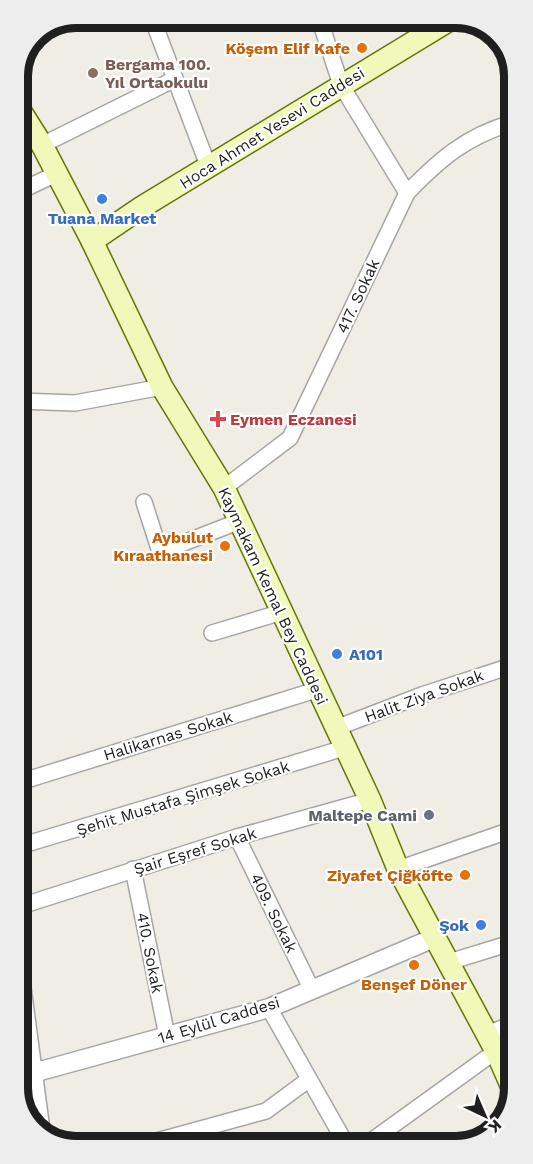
<svg xmlns="http://www.w3.org/2000/svg" width="533" height="1164" viewBox="0 0 533 1164" font-family="'Work Sans',sans-serif">
  <style>
    .lines { fill: none; stroke-linecap: round; stroke-linejoin: round }
    .minor-casing { stroke: #a6a6a6; stroke-width: 18 }
    .tertiary-casing { stroke: #a6a6a6; stroke-width: 21 }
    .secondary-casing { stroke: #627706; stroke-width: 24 }
    .minor { stroke: #fff; stroke-width: 15 }
    .tertiary { stroke: #fff; stroke-width: 18 }
    .secondary { stroke: #f1f9ba; stroke-width: 21 }
    .food-dot { fill: #e8710a; stroke: #fff; stroke-width: 2 }
    .education-dot { fill: #8d6e63; stroke: #fff; stroke-width: 2 }
    .shop-dot { fill: #3f7fe0; stroke: #fff; stroke-width: 2 }
    .health-dot { fill: #e0444e; stroke: #fff; stroke-width: 2 }
    .worship-dot { fill: #6b7280; stroke: #fff; stroke-width: 2 }
    .labels { text-anchor: middle; dominant-baseline: central; stroke-width: 4.5; stroke-linejoin: round; paint-order: stroke }
    .food-label { font-size: 16px; font-weight: bold; fill: #c56008; stroke: #fff; text-anchor: end }
    .education-label { font-size: 16px; font-weight: bold; fill: #785e54; stroke: #fff; text-anchor: start }
    .street-label { font-size: 16px; fill: #1f1f1f; stroke: #fff }
    .shop-label { font-size: 16px; font-weight: bold; fill: #366cbe; stroke: #fff }
    .health-label { font-size: 16px; font-weight: bold; fill: #be3a42; stroke: #fff; text-anchor: start }
    .worship-label { font-size: 16px; font-weight: bold; fill: #5b616d; stroke: #fff; text-anchor: end }
    .rim { fill: none; stroke: #1f1f1f; stroke-width: 8 }
  </style>
  <rect width="100%" height="100%" fill="#f0ede5"/>
  <g class="lines">
    <defs>
      <g id="minor">
        <path d="M152,18L209,168"/>
        <path d="M42,145L175,79"/>
        <path d="M18,192L56,174"/>
        <path d="M407,193C439,160 466,136 512,123"/>
        <path d="M19,401L75,403L162,387"/>
        <path d="M224,488L290,438L407,193L341,85L319,18"/>
        <path d="M144,502L160,552L240,521"/>
        <path d="M212,633L282,612"/>
        <path d="M336,728L422,695L514,665"/>
        <path d="M20,782L316,690"/>
        <path d="M237,837L311,988"/>
        <path d="M20,846L344,748"/>
        <path d="M133,869L167,1036"/>
        <path d="M398,869L514,829"/>
        <path d="M21,906L237,837L370,800"/>
        <path d="M449,962L514,942"/>
        <path d="M269,1008L346,1144"/>
        <path d="M487,1034L515,1023"/>
        <path d="M367,1144L496,1051"/>
        <path d="M142,1145L266,1111L308,1080"/>
      </g>
      <g id="tertiary">
        <path d="M19,208V355"/>
        <path d="M21,984L41,1134"/>
        <path d="M33,1073L269,1008L434,938"/>
      </g>
      <g id="secondary">
        <path d="M18,107L42,145L92,241L162,387L224,488L370,800L398,869L496,1051L514,1092"/>
        <path d="M92,241L142,207L453,18"/>
      </g>
    </defs>
    <!-- minor casing -->
    <use href="#minor" class="minor-casing"/>
    <!-- tertiary casing -->
    <use href="#tertiary" class="tertiary-casing"/>
    <!-- secondary casing -->
    <use href="#secondary" class="secondary-casing"/>
    <!-- minor -->
    <use href="#minor" class="minor"/>
    <!-- tertiary -->
    <use href="#tertiary" class="tertiary"/>
    <!-- secondary -->
    <use href="#secondary" class="secondary"/>
  </g>
  <!-- markers -->
  <g class="food-dot">
    <circle cx="362" cy="48" r="6"/>
    <circle cx="225" cy="546" r="6"/>
    <circle cx="465" cy="875" r="6"/>
    <circle cx="414" cy="965" r="6"/>
  </g>
  <circle class="education-dot" cx="93" cy="73" r="6"/>
  <g class="shop-dot">
    <circle cx="102" cy="199" r="6"/>
    <circle cx="337" cy="654" r="6"/>
    <circle cx="481" cy="925" r="6"/>
  </g>
  <path class="health-dot" d="M215 410h6v6h6v6h-6v6h-6v-6h-6v-6h6z"/>
  <circle class="worship-dot" cx="429" cy="815" r="6"/>
  <g class="labels">
    <!-- food labels -->
    <g class="food-label">
      <text x="350" y="48">Köşem Elif Kafe</text>
      <text x="213" y="537">Aybulut<tspan x="213" dy="18">Kıraathanesi</tspan></text>
      <text x="453" y="875">Ziyafet Çiğköfte</text>
      <text x="414" y="984" text-anchor="middle">Benşef Döner</text>
    </g>
    <!-- education labels -->
    <g class="education-label">
      <text x="105" y="64">Bergama 100.<tspan x="105" dy="18">Yıl Ortaokulu</tspan></text>
    </g>
    <!-- street labels -->
    <g class="street-label">
      <text transform="translate(272 128) rotate(-32)">Hoca Ahmet Yesevi Caddesi</text>
      <text transform="translate(358 296) rotate(-65)">417. Sokak</text>
      <text transform="translate(273 596) rotate(65)">Kaymakam Kemal Bey Caddesi</text>
      <text transform="translate(424 696) rotate(-20)">Halit Ziya Sokak</text>
      <text transform="translate(168 736) rotate(-17)">Halikarnas Sokak</text>
      <text transform="translate(183 798) rotate(-17)">Şehit Mustafa Şimşek Sokak</text>
      <text transform="translate(195 851) rotate(-17)">Şair Eşref Sokak</text>
      <text transform="translate(274 913) rotate(64)">409. Sokak</text>
      <text transform="translate(150 953) rotate(79)">410. Sokak</text>
      <text transform="translate(219 1020) rotate(-17)">14 Eylül Caddesi</text>
    </g>
    <!-- shop labels -->
    <g class="shop-label">
      <text x="102" y="218">Tuana Market</text>
      <text x="349" y="654" text-anchor="start">A101</text>
      <text x="469" y="925" text-anchor="end">Şok</text>
    </g>
    <!-- health labels -->
    <g class="health-label">
      <text x="230" y="419">Eymen Eczanesi</text>
    </g>
    <!-- worship labels -->
    <g class="worship-label">
      <text x="417" y="815">Maltepe Cami</text>
    </g>
  </g>
  <!-- crop -->
  <path d="M0 0H533V1164H0ZM76 28H456A48 48 0 0 1 504 76V1088A48 48 0 0 1 456 1136H76A48 48 0 0 1 28 1088V76A48 48 0 0 1 76 28Z" fill="#ededed" fill-rule="evenodd"/>
  <path class="rim" d="M76 28H456A48 48 0 0 1 504 76V1088A48 48 0 0 1 456 1136H76A48 48 0 0 1 28 1088V76A48 48 0 0 1 76 28Z"/>
  <!-- north arrow -->
  <g transform="translate(485 1116) rotate(136)" stroke="#ffffff" stroke-width="4.5" paint-order="stroke">
  <path d="M0-4.5L10 22L0 15L-10 22Z" fill="#1f1f1f"/>
  <text y="-9" font-size="16" font-weight="bold" text-anchor="middle" fill="#1f1f1f">K</text>
  </g>
</svg>
